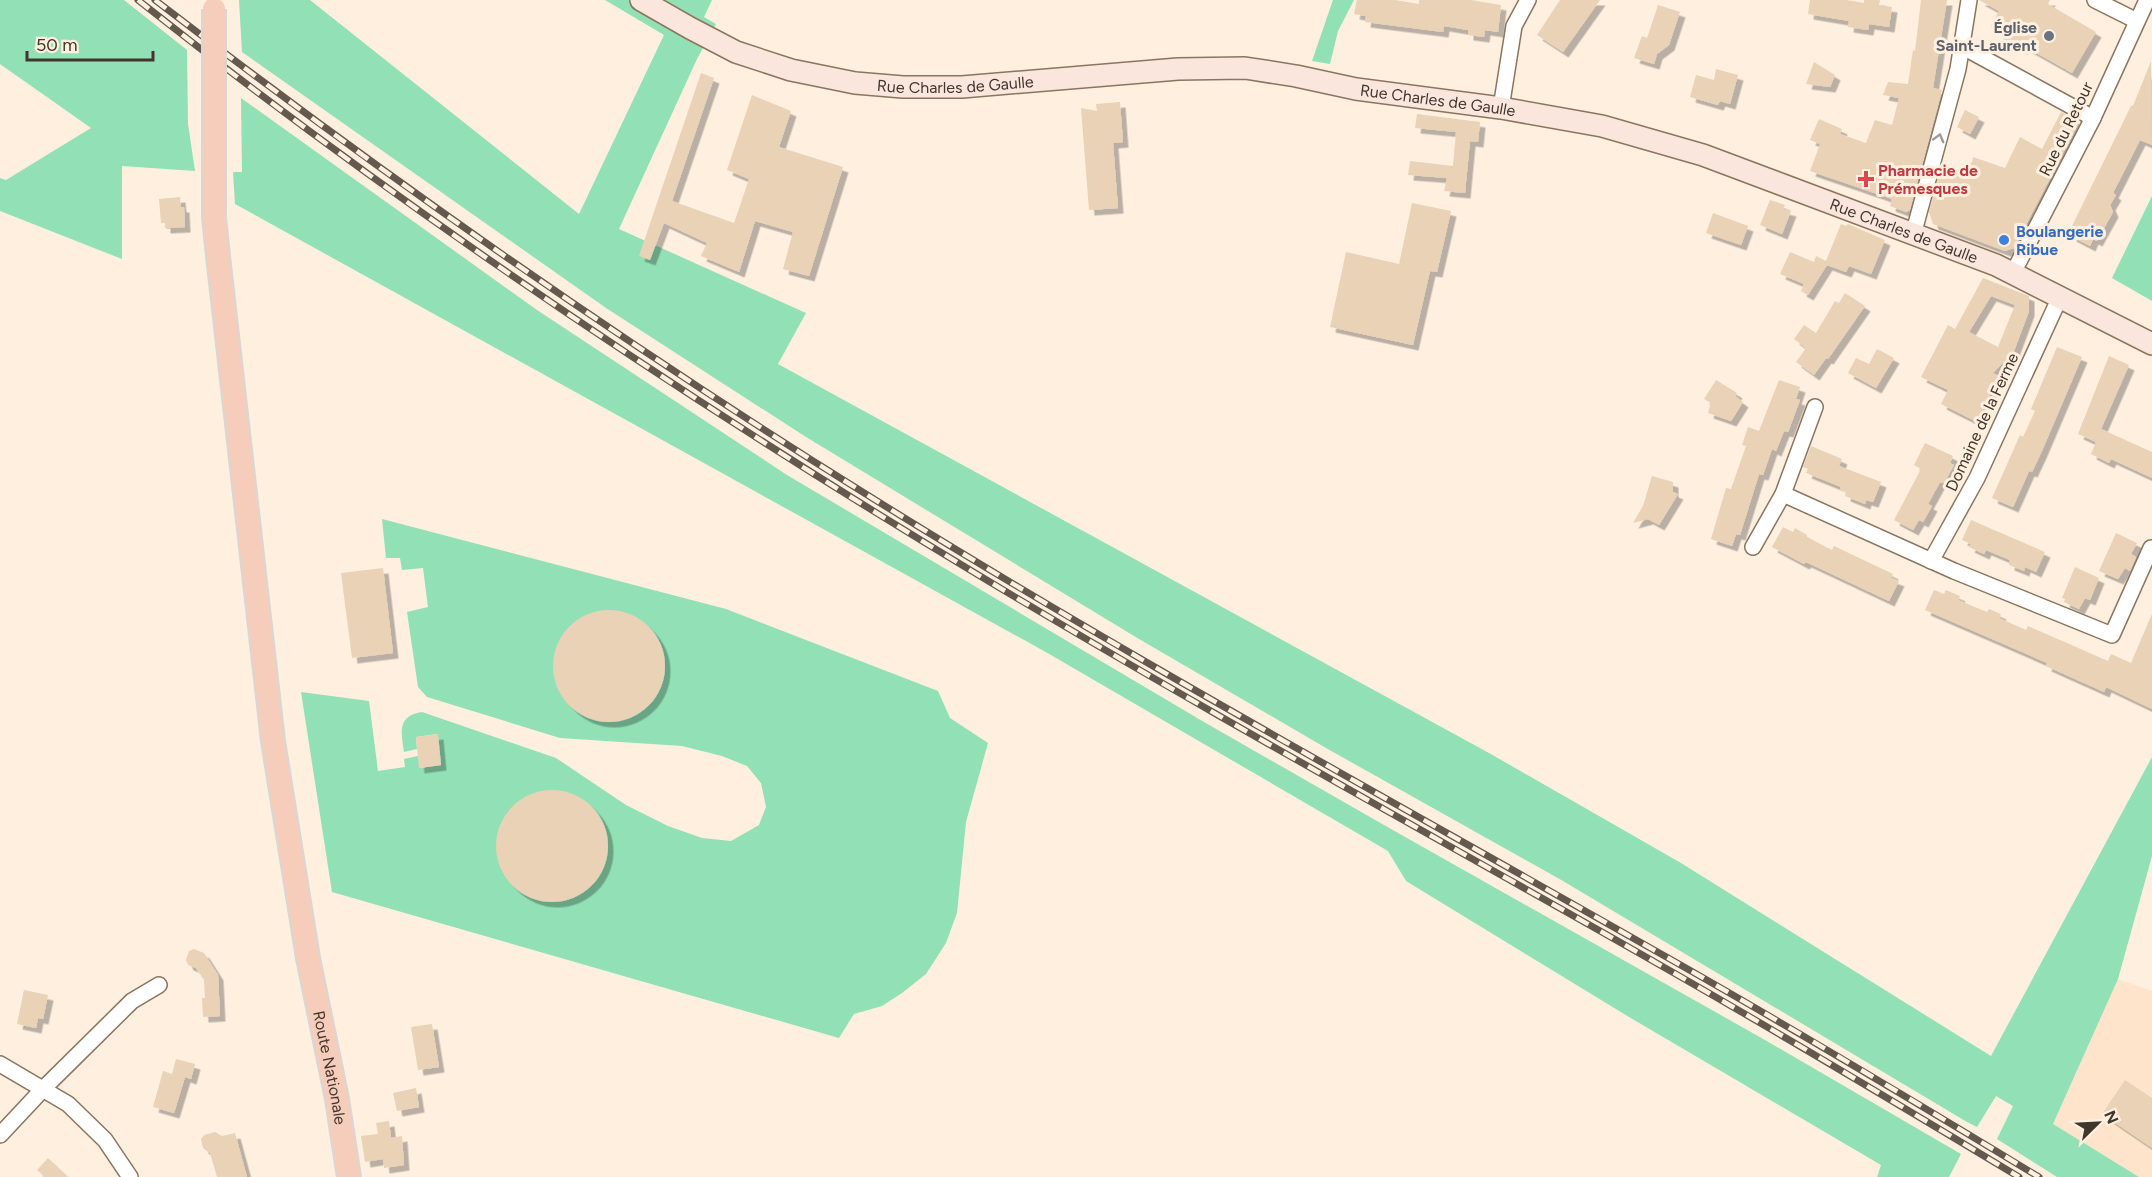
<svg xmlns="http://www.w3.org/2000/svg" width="2152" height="1177" viewBox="0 0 2152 1177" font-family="Figtree,sans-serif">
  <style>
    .built { fill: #fde4ca }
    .green { fill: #92e0b5 }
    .building { fill: #e9d2b6; fill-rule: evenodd; filter: url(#shadow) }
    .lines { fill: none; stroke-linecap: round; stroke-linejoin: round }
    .street-casing { stroke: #8b755d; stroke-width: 18 }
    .secondary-casing { stroke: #8b755d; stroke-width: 24 }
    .primary-casing { stroke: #d9d7d5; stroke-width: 26 }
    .street { stroke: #fff; stroke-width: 15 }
    .secondary { stroke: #fae6dc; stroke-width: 21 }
    .primary { stroke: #f6ccba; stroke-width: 22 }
    .rail-casing { stroke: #64594e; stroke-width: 7 }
    .rail { stroke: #feefdf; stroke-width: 4.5; stroke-dasharray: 14; stroke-linecap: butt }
    .primary-bridge-casing { stroke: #d9d7d5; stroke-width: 26; stroke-linecap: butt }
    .primary-bridge { stroke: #f6ccba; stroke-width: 22 }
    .oneway { stroke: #a09a96 }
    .worship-dot { fill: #6b7280; stroke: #feefdf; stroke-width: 2 }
    .health-dot { fill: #e0444e; stroke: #feefdf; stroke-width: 2 }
    .shop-dot { fill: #3f7fe0; stroke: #feefdf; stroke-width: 2 }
    .labels { text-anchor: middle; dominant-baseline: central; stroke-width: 6; stroke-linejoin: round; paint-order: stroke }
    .worship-label { font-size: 16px; font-weight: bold; fill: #5b616d; stroke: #feefdf; text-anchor: end }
    .street-label { font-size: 16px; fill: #40362c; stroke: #feefdf }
    .health-label { font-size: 16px; font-weight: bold; fill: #be3a42; stroke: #feefdf; text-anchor: start }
    .shop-label { font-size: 16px; font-weight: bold; fill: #366cbe; stroke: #feefdf; text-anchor: start }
  </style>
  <defs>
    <filter id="shadow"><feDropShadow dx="5.5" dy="5.5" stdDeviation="0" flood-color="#0004"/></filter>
  </defs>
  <rect width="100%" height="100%" fill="#feefdf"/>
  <!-- built -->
  <path class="built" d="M2118,979L2152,991V1177H2139L2053,1124Z"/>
  <!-- green -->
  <g class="green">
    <path d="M0,0H124L187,50L188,124L195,171L122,166V259L0,211V178L6,180L91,128L0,64Z"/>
    <path d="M239,0H310L579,214L664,35L605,0H712L704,17L716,24L697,59L619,229L806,313L778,364L1489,753L1681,863L1991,1056L2152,757V856L2118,979L2053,1124L2139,1177H2057L1997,1139L2013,1106L1996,1096L1977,1127L1967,1122L1563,881L1326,748L1139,639L806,437L606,308L242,52Z"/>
    <path d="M1333,0H1354L1338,31L1330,64L1312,61Z"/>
    <path d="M241,98L537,310L787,475L1204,722L1391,829L1765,1040L1961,1154L1949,1177H1877L1881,1165L1629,1017L1406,881L1388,851L1044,651L235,204L233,172H242Z"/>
    <path d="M2152,196V301L2112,278Z"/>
    <path d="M382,519L726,609L938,691L950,718L988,743L966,822L957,913L946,943L926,974L902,993L882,1006L854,1014L839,1038L332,892L301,692L369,701L378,771L405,767L404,759L418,756L420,768L441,765L437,734L416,737L417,749L404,752C401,732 397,716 422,712L556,758L626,805L668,826L702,838L731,841L759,825L766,807L761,783L747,766L722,756L682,746L560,738L427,697L418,687L407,612L428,607L423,568L402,570L400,558H386Z"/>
  </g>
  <!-- building -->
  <g class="building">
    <path d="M1357,0H1395L1419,4V0H1471L1501,5L1498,32L1485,30L1484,37L1468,35V30L1444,26L1443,32L1365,22L1366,16L1354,14Z"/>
    <path d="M1560,0H1600L1563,52L1537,35Z"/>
    <path d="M1810,0H1846L1864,3V0H1880L1879,5L1892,7L1889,27L1869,24L1868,30L1848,27L1849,21L1808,14Z"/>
    <path d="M1921,0H1947L1933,88L1942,90L1910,210L1906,212L1890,206L1892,199L1810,171L1820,144L1810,140L1819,119L1842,129L1840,134L1866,143L1875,120L1892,125L1899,98L1883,95L1888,82L1908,84L1913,50L1915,51Z"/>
    <path d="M1979,0H2050L2048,4L2096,32L2072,73L2024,46L2022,49L2003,39L2005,34L1991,26L1999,11Z"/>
    <path d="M1658,5L1680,12L1669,45L1657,54L1654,64L1634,58L1642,36L1647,38Z"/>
    <path d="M2151,61L2152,145L2140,140L2113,193L2116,195L2110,205L2113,212L2097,241L2093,239L2090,246L2071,236L2074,229L2071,228L2131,106H2133Z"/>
    <path d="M1814,62L1835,75L1830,87L1806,84Z"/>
    <path d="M1716,69L1738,75L1730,104L1720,101L1718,105L1690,97L1696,75L1714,80Z"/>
    <path d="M701,73L714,78L672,201L734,223L749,179L727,170L752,95L791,111L779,147L843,167L809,276L783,269L793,232L755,221L739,272L701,256L707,243L664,223L650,260L639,256Z"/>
    <path d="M1120,102L1123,142L1113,143L1118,208L1089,210L1081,108L1097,111L1096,104Z"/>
    <path d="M1965,110L1979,117L1970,134L1957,127Z"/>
    <path d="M2061,112L2076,120L2078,124L2014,248L2005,251L1933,224L1929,212L1941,168L1966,175L1969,162L1972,163L1973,157L2005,168L2020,137L2042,149Z"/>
    <path d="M1417,114L1480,122L1478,142L1470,141L1465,193L1444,191L1447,178L1408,175L1410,161L1453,166L1456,132L1415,128Z"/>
    <path d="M180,197L181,207H184L185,227L165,228V223H161L159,199Z"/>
    <path d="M1770,200L1785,205L1783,209L1791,211L1782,234L1760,225Z"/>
    <path d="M1412,203L1451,211L1437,272L1430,271L1413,345L1330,327L1346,252L1399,264Z"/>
    <path d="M1713,213L1748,226L1741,245L1706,233Z"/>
    <path d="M1841,224L1846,226L1848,224L1885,240L1871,274L1849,266L1846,272L1827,265L1808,295L1801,291L1804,284L1780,274L1790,252L1814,262L1816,256L1826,261Z"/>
    <path d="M1983,278L2029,296V311L2014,351L1993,373L1999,376L1977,422L1941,404L1948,390L1921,377L1948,325L1955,329ZM1991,296L2015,305L1998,347L1969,332Z"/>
    <path d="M1845,293L1865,306L1828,359L1826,358L1814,375L1796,362L1806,348L1794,339L1804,325L1816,333L1835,301L1839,303Z"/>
    <path d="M2057,347L2082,357L2041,453L2032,472L2029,471L2013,507L1992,498L2020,435L2023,437L2035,411L2031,409Z"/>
    <path d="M1877,349L1894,358L1876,388L1848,373L1856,358L1869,364Z"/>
    <path d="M2109,356L2129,365L2101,429L2152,452V478L2111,459L2109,463L2091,454L2096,442L2078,434Z"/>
    <path d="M1716,380L1737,393L1735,396L1743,402L1731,421L1708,413L1711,403L1704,399Z"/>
    <path d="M1779,380L1800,387L1796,399L1800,400L1788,432L1784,431L1776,451L1772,449L1763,475L1759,474L1740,535L1736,534L1732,546L1711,539L1726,488L1731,489L1746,446L1742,445L1748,427L1759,431Z"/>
    <path d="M1925,443L1953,456L1950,463L1954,465L1944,483L1940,482L1928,504L1932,506L1923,522L1919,520L1913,530L1894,520L1921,469L1914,465Z"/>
    <path d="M1811,446L1842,459L1839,466L1881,482L1873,502L1866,500L1865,504L1845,496L1846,492L1840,489L1841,487L1806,473L1808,469L1803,467Z"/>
    <path d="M1652,476L1673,482V492L1678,494L1659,525L1648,519L1633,523L1643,506Z"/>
    <path d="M1971,520L2045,552L2036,572L2025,567L2024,571L2009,565L2010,560L1986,550L1984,554L1969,547L1971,544L1962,540Z"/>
    <path d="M1783,527L1793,532L1795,528L1807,535V537L1832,550L1834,546L1893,574L1891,578L1899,581L1889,601L1806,562L1804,564L1772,547Z"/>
    <path d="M2116,533L2137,543L2131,554L2136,557L2130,571L2125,568L2118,579L2099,571Z"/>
    <path d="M2075,567L2099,578L2090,600L2085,598L2079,609L2064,602L2065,599L2062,598Z"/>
    <path d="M383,568L393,653L352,658L341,573Z"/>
    <path d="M1934,590L1944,594L1946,590L1960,596L1958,600L1987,612L1989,609L2001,614L1999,618L2026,630L2028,626L2108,661L2111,654L2131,663L2152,614V709L2106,687L2104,692L2046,666L2047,663L1925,610Z"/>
    <circle cx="609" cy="666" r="56"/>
    <path d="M438,734L441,765L419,768L416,737Z"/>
    <circle cx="552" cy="846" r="56"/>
    <path d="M194,949L204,953L218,975L220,1016L203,1017L202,998H205L204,980L196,968L188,965L186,960L189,951Z"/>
    <path d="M24,990L48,995L43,1019L38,1018L36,1028L17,1024Z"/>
    <path d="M432,1024L439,1067L418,1070L411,1027Z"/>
    <path d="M176,1059L195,1064L191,1079L185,1077L174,1113L153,1107L163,1071L172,1074Z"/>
    <path d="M2125,1080L2152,1098V1148L2102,1114Z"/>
    <path d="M416,1088L419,1107L397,1111L393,1093Z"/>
    <path d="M389,1121L391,1138L402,1136L404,1165L384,1168L383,1159L365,1162L361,1136L378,1134L376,1123Z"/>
    <path d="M215,1132L222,1136L235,1133L247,1177H217L210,1153L203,1148L201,1139L204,1135Z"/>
    <path d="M48,1158L68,1177H45L37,1170Z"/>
  </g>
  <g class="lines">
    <defs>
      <g id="street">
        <path d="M2095,0L2137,21"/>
        <path d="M1963,47L2093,118"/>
        <path d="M1501,108L1514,26L1528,0"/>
        <path d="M1913,235L1958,69L1969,0"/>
        <path d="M2013,273L2093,118L2147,0"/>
        <path d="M1783,494L1954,571L2112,635L2151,548"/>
        <path d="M1753,547L1783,494L1815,407"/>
        <path d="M1931,561L1977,478L2060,297"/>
        <path d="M0,1064L68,1104L105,1140L130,1177"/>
        <path d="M0,1135L44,1088L132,1001L159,985"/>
      </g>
      <g id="secondary">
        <path id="s1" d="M641,0L690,28L736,52L791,70L855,83L903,87H962L1178,69L1245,68L1296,76L1356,89L1501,108L1602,126L1703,155L1996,265L2152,344"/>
      </g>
      <g id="primary">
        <path id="s2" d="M214,113V217L218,256L273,741L308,958L337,1099L349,1177"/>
      </g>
    </defs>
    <!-- street casing -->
    <use href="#street" class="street-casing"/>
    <!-- secondary casing -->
    <use href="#secondary" class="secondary-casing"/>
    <!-- primary casing -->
    <use href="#primary" class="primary-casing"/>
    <!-- street -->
    <use href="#street" class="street"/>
    <!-- secondary -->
    <use href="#secondary" class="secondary"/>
    <!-- primary -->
    <use href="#primary" class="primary"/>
    <defs>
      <g id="rail">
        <path d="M138,0C406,212 692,403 985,579C1205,711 1430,834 1653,961C1776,1031 1898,1104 2019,1177"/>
        <path d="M155,0C383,175 617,339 861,491C1120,653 1389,799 1654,950C1784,1023 1912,1100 2039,1177"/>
      </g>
    </defs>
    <!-- rail casing -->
    <use href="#rail" class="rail-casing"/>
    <!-- rail -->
    <use href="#rail" class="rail"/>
    <defs>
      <path id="primary-bridge" d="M214,113V9"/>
    </defs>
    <!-- primary-bridge casing -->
    <use href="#primary-bridge" class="primary-bridge-casing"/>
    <!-- primary-bridge -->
    <use href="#primary-bridge" class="primary-bridge"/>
  </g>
  <!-- one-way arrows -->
  <defs><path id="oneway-chevron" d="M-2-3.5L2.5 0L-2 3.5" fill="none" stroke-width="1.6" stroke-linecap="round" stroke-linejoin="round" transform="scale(1.5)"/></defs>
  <use class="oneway" href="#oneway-chevron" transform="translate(1939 138) rotate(-75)"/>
  <!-- markers -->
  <circle class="worship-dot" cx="2049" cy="36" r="6"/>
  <path class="health-dot" d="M1863 170h6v6h6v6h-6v6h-6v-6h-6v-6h6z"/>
  <circle class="shop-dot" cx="2004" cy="240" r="6"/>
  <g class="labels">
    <!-- worship labels -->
    <g class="worship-label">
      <text x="2037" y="27">Église<tspan x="2037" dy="18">Saint-Laurent</tspan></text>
    </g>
    <!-- street labels -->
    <g class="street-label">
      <text stroke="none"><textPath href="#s1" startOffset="332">Rue Charles de Gaulle</textPath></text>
      <text stroke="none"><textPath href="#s1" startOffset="818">Rue Charles de Gaulle</textPath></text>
      <text transform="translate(2066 129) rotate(-64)">Rue du Retour</text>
      <text stroke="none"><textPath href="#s1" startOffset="1304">Rue Charles de Gaulle</textPath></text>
      <text transform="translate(1982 422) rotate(-65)">Domaine de la Ferme</text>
      <text stroke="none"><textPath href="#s2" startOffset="963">Route Nationale</textPath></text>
    </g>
    <!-- health labels -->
    <g class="health-label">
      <text x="1878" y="170">Pharmacie de<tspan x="1878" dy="18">Prémesques</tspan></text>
    </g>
    <!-- shop labels -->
    <g class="shop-label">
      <text x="2016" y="231">Boulangerie<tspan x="2016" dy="18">Ribue</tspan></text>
    </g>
  </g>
  <!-- north arrow -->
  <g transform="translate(2098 1123) rotate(66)" stroke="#feefdf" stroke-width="4.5" paint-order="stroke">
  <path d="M0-4.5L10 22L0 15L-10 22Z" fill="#40362c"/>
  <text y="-9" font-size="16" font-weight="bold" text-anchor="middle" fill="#40362c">N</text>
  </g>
  <!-- scale -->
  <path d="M27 51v9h126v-9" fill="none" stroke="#40362c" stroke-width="3"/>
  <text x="36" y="51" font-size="18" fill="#40362c" stroke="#feefdf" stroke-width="4.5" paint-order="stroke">50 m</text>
</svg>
